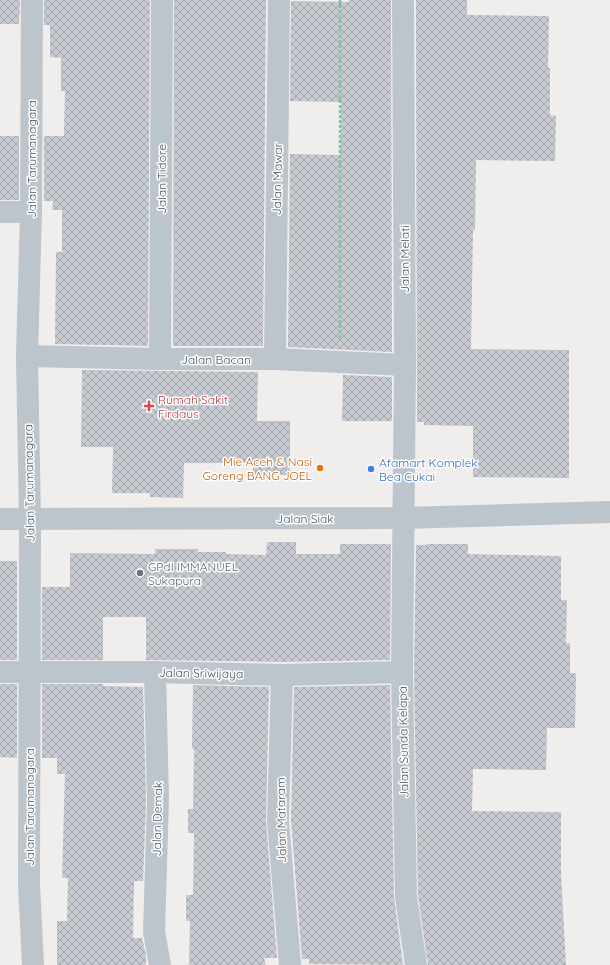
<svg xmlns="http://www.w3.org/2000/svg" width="610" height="965" viewBox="0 0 610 965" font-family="Quicksand,sans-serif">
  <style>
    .building { fill: url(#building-cross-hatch) }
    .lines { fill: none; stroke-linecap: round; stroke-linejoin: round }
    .path { stroke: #75ca9c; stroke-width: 2.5; stroke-dasharray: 3 2; stroke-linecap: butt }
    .minor { stroke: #bcc5cc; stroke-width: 22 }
    .health-dot { fill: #e0444e; stroke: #fff; stroke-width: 1.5 }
    .food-dot { fill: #e8710a; stroke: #fff; stroke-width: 1.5 }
    .shop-dot { fill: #3f7fe0; stroke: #fff; stroke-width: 1.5 }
    .worship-dot { fill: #6b7280; stroke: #fff; stroke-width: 1.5 }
    .labels { text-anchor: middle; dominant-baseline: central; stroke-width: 3; stroke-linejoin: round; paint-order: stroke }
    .street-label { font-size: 12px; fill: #46515a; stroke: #fff }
    .health-label { font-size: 12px; fill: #be3a42; stroke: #fff; text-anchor: start }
    .food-label { font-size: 12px; fill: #c56008; stroke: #fff; text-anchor: end }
    .shop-label { font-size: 12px; fill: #366cbe; stroke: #fff; text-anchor: start }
    .worship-label { font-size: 12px; fill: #5b616d; stroke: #fff; text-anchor: start }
  </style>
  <defs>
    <pattern id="building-cross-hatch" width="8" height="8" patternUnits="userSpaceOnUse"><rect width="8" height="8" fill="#c7cad0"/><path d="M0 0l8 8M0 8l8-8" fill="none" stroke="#a3a6ac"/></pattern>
  </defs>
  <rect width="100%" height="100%" fill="#f0eded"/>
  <!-- building -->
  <g class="building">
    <path d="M0,0H20L19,24H0Z"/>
    <path d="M44,0H150L148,346L55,344L56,252H62V210H52L53,201H44V136H64L65,91H61V58L50,57V25H44Z"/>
    <path d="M174,0H266L263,346H173Z"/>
    <path d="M349,0H391L392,352L288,347L290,154L340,155L341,102L290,101L291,1L349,2Z"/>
    <path d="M416,0H467V15L549,16L548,68H550V115L556,116L555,161L476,160L475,230H473L471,349L569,350V478L473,477V426L424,425V422H417Z"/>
    <rect x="0" y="136" width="19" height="64"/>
    <path d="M82,370L258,372L257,421H290V475H253V463H184L183,498L150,497V493H112L113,447H81Z"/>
    <path d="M343,375L392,377V421H342Z"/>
    <path d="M267,542H296V554H340V544H391L390,660L282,662L146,660V617H103V660H42V587H70V553L155,554V549H198V552H226V554L266,555Z"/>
    <path d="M426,544H468V554L561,556V600H567L566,643H570V673H576L575,728H547L546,770L473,769L472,811L561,812V874L566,965H428L418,896L414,672L416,545H426Z"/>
    <rect x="0" y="561" width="17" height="99"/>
    <path d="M0,684H17V758L0,757Z"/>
    <path d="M42,684H103V686L143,687L146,800L143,881H134L133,938H142L146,955V965H57V921H67L68,878H62L65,774H57V758H42Z"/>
    <path d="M193,685L269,687L266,821L277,958H264L266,965H189L190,921H186V895H193L194,833H188V809H193L194,749H192Z"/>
    <path d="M390,685L394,897L403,965L309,964V959H302L291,821L294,687Z"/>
  </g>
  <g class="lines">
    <!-- path -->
    <path class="path" d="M340,0V338"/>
    <!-- minor -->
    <g class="minor">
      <path d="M32,0L31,212L27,356L30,519L29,885L33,965"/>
      <path d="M403,0L405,365L402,672L406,897L416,965"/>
      <path d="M0,212H31"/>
      <path d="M27,356L160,359H275L405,365"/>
      <path d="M160,359L162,0"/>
      <path d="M275,359L279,0"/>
      <path d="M0,519L403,518L610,512"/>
      <path d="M0,672H155L282,675L402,672"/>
      <path d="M155,672L158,800L154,932L160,965"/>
      <path d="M282,675L278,821L290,965"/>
    </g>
  </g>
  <!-- markers -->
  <path class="health-dot" d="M147 400h4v4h4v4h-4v4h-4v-4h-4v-4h4z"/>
  <circle class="food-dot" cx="320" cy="468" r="4"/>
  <circle class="shop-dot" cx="371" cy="469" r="4"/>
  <circle class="worship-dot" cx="140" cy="573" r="4"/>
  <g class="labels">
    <!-- street labels -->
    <g class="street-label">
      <text transform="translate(31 159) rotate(-90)">Jalan Tarumanagara</text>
      <text transform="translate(161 179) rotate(-90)">Jalan Tidore</text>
      <text transform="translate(277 179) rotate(-89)">Jalan Mawar</text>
      <text transform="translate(404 259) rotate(-90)">Jalan Melati</text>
      <text x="216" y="359">Jalan Bacan</text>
      <text transform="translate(29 483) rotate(-91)">Jalan Tarumanagara</text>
      <text x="305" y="518">Jalan Siak</text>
      <text transform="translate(201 673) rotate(1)">Jalan Sriwijaya</text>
      <text transform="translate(403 742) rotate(-91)">Jalan Sunda Kelapa</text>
      <text transform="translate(29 807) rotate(-90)">Jalan Tarumanagara</text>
      <text transform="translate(157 819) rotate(-89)">Jalan Demak</text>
      <text transform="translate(281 820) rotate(-91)">Jalan Mataram</text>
    </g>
    <!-- health labels -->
    <g class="health-label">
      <text x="158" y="399">Rumah Sakit<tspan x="158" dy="14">Firdaus</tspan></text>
    </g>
    <!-- food labels -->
    <g class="food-label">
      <text x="312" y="461">Mie Aceh &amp; Nasi<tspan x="312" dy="14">Goreng BANG JOEL</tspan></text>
    </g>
    <!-- shop labels -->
    <g class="shop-label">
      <text x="379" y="462">Afamart Komplek<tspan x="379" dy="14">Bea Cukai</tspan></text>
    </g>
    <!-- worship labels -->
    <g class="worship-label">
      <text x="148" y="566">GPdI IMMANUEL<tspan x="148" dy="14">Sukapura</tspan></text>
    </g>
  </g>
</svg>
